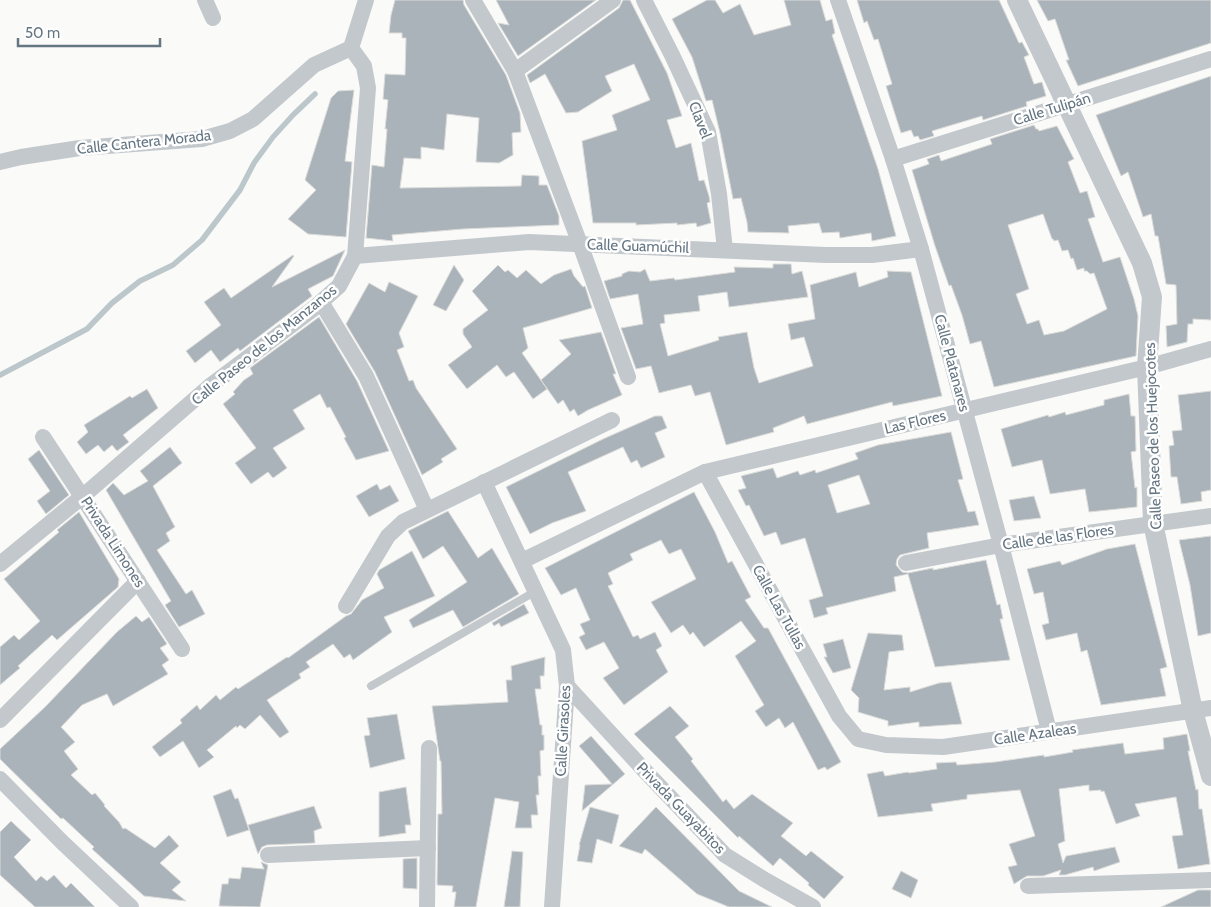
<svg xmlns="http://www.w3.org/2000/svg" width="1211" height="907" viewBox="0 0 1211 907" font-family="Cabin,sans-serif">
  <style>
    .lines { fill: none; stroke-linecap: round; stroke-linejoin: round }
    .stream { stroke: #bbc7cb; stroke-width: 5.5 }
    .building { fill: #aab3b9; stroke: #dcdcda; fill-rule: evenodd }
    .service { stroke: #c3c8cc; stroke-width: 8 }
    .minor { stroke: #c3c8cc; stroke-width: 16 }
    .tertiary { stroke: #c3c8cc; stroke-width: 20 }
    .labels { text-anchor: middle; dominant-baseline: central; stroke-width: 5; stroke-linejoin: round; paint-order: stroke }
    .street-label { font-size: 15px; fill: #657683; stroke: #fff }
  </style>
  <rect width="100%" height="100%" fill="#fafaf8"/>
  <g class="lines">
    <!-- stream -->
    <path class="stream" d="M0,375L87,329L112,303L140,281L173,265L202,240L240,190L254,163L273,137L293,115L315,94"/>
  </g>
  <!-- building -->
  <g class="building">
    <path d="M395,0H463L464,5L506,75L520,113L521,132L512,133L513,155L499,163L476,162L479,118L447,114L444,150L421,147V159L404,158L400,188L521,186L522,175L539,176V185H547L559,216V225L463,229L392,235L393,241L366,238L372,165L384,167L387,129H385L388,100L383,99L385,74L405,75L406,38H402V33H389L391,15Z"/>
    <path d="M496,0H596L518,56L498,23L509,25Z"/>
    <path d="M623,0H630L667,73L682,116L667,120L676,148L691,143L699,181L704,180L709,196L710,202L707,203L711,223L697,227L696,223L677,225V223L636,225V223H593L582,141L617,130L612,115L650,100L634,64L605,76L612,91L578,112L566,113L545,74L530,83L527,75L619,8Z"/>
    <path d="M707,0H715L723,13L740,4L754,35L791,25L784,0H820L826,21L832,19L835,33L832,35L878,169L896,236L872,241L871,233L840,238L839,232L822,233L819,223L788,226L789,233L748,232L747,222L741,198L733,199L720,133L712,100L706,101L692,57L672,19Z"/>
    <path d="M857,0H999L1019,43L1022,42L1029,55L1024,57L1034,84L1042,82L1046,96L1026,102L1027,106L983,120L982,116L932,131L934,136L920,140L918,136L914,137L911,130L901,133L886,86L892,84L878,39L874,40L867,21L864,23Z"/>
    <path d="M1037,0H1211V43L1078,86L1066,60H1069L1055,19L1048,21Z"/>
    <path d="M1211,76V320L1193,319V324H1188L1187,342L1167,347L1166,326L1177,324L1176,285L1166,284L1158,236H1155L1151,214L1143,217L1128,172L1121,176L1096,115Z"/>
    <path d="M354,90L345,161L352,162L346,237L308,234L288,219L316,190L305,180L331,98L338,91Z"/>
    <path d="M1034,125L1036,129H1038L1039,131L1057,126L1074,159L1068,162L1080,193L1087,191L1095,217L1088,219L1103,262L1120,257L1134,299L1138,316L1136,356L994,387L981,341L970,344L962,315L951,285L949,286L935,246L912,170L929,164L927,159L939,155L941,161L992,144L990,139ZM1043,214L1052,239H1053L1054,241L1058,240L1062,251L1068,250L1071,259L1073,258L1077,270L1084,268V271H1087L1090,274L1094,273L1107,309L1064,331L1044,335L1039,320L1027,324L1016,294L1029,289L1008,225Z"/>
    <path d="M345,250L333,276L308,289L312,296L240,351L238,348L220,362L211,350L195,363L186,351L221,325L204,302L224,288L231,298L293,255L294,256L272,287Z"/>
    <path d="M773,264H791L792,274L802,271L808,297L729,307L727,292L698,296L700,311L664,315L665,323L660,324L668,356L719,340L718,337L747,332L754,368L759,383L813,366L804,337L791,340L788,324L815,319L810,285L856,272L859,287L888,277L887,271L911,272L942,396L893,406L892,402L807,424L804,416L773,428L774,432L726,445L710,392L695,396L691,385L659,393L651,366L636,369L621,328L643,324L638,294L610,299L604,281L622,276V274L629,271L640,272L645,269L650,281L674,278L675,280L735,272L734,267L773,268Z"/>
    <path d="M454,265L464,280L446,311L433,305Z"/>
    <path d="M498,265L505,272L508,270L517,278L526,270L541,284L554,275L571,269L574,276L583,287L585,286L592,308L523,328L528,348L522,353L547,389L533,399L514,372L506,377L497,365L467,389L448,365L472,347L463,334V329L488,310L472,291Z"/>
    <path d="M389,282L418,296L399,333L404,347L397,350L409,381L413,380L416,388L457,449L441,459L443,462L422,475L375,372L346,324L369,283L385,292Z"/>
    <path d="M319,317L357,381L389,451L356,460L344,438L346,437L330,407L327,408L320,394L293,410L305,429L273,448L287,468L273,478L268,472L251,484L235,463L256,448L223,404L235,394L233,392L244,380L253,374L250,368Z"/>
    <path d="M601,332L616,374H613L622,395L588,410L578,416L574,409L570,412L563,400L558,404L541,380L571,354L559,340Z"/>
    <path d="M147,389L158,408L123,435L129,442L117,451L112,445L104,452L98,445L86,454L77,442L88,432L84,425L130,396L132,398Z"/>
    <path d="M1211,391V490L1201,492L1202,501L1181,504L1177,477H1171L1169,446L1174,445L1172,431L1182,430L1178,395Z"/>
    <path d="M1129,394L1131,416H1135L1136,451L1131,452L1135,488L1137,487V507L1089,512L1085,489L1050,494L1042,460L1012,467L1001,429L1048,415L1049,417L1065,412L1066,415L1104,405V400Z"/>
    <path d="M655,416H662L667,428L655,433L665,457L641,468L637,460L631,463L623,447L568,472L586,511L552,523L530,534L506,487L603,439Z"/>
    <path d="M951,432L963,479L958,480L968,512L975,511L979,525L927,533L929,548L900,555L897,559L896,565L902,572L908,573L933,568V570L986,560L997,605L1000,604L1003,619H1000L1010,660L935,667L908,574L894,577L896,591L826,608L828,614L814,618L809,600L823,596L805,538L781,545L776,532L764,536L749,505L746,506L738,490L746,488L741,476L773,468L777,478L798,471L800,475L815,470L816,473L858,459L855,453L878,445ZM859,475L870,504L837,513L828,485Z"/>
    <path d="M170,447L182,463L153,486L175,527L166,533L170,541L157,550L186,594L192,590L205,614L179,627L165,605L171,601L106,490L113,483L124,495L148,481L140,471Z"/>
    <path d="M39,450L69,495L46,514L37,501L50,491L28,459Z"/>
    <path d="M377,484L380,490L390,485L399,501L369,517L356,496Z"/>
    <path d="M694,492L715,532L728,563L732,561L751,597L745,600L764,628H768L841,762L827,770L825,767L818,770L793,722L785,728L779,718L766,727L755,711L764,705L735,656L756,641L741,621L704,647L693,632L690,635L683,625L671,633L651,602L696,579L681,549L669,554L661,540L630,554L633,560L608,573L613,584L608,586L633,637L638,635L640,639L655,632L662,646L656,650L668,672L624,705L603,678L619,668L604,642L586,650L579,637L585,634L580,624L590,620L576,588L561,595L545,568Z"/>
    <path d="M1034,496L1041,518L1014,521L1009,500Z"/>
    <path d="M448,511L478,558L492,548L519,594L463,627L453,610L413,628L409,620L467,582L443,546L423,559L408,531Z"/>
    <path d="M79,512L119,579L118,587L57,640L52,635L18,666L20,668L0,685V647L14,635L19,640L40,621L4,579L59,532L57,530Z"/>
    <path d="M1211,536V633L1198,636L1190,585L1179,540Z"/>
    <path d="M1135,544L1167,667L1160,669L1166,696L1101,705L1087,650L1081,652L1077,633L1046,640L1042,625L1049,623L1043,592L1034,594L1027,569L1060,561L1062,565L1107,549Z"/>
    <path d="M412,551L435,596L384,617L392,632L353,660L350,654L344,658L333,644L306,662L310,667L299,674L301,678L267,700L289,732L280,738L260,715L245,729L240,725L237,728L236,726L207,750L214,757L199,768L183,741L160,757L152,747L182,723L180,720L197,705L200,710L216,695L220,700L236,687L238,689L287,657L288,658L346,616L351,614L362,600L384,588L377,574L379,570Z"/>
    <path d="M524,604L529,613L501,627L499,623L494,626L492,623Z"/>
    <path d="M136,616L142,622L149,617L167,644L160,648L169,660L162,665L168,674L113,706L107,694L82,705L61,727L75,742L64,751L78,769L71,775L92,795L95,793L105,805L104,806L119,822L123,829L125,828L155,848L169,835L179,846L160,863L181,882L172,890L186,901L144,896L92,849L94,847L63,818L61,819L0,759V749L45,707L117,632Z"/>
    <path d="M868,633L902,635L904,650L889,652L884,690L910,687V692L939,683L951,682L962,724L919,727V722L888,726V721L858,712L859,698L851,690Z"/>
    <path d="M843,639L851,668L833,673L824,657H827L823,644Z"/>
    <path d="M545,657L544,676H540L541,689H535L540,725H542V735H544V750L540,751L541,776H538L539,795H536L538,815H531L532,828H515L519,802L495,798L476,907H454L456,892H452L453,886L437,885L438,814H442L441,761H440L432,706L508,702L506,680H512L511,666Z"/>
    <path d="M670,706L689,726L675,737L693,759L691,761L723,802L726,799L734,809L752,794L793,823L781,836L806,856L811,851L844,877L824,899L808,885L809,883L780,858L773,866L739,836L738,838L634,734Z"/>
    <path d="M397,714L405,759L370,768L364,736L370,735L367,718Z"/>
    <path d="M1187,734L1190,751H1188L1196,790L1198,789L1199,809H1202L1210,864L1178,869L1172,836L1183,835L1176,797L1135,804L1140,816L1116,824L1104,791L1101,792V790L1089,791V785L1059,789L1065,841L1058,844L1063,863L1066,856L1115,847L1120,862L1094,871L1093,867L1065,875H1059L1061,870L1043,876H1027L1014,884L1008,867L1017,865L1009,844L1035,836L1020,790L967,795V799L931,804L933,811L878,817L867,774L883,771L885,776L908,772L909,773L937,769L936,763L956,762L957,765L995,762L1044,755V757L1073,752L1072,750L1123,743L1125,754L1164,749L1163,738Z"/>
    <path d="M591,736L625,774L582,811L585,785L612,784L579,746Z"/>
    <path d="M406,787L411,825H405L406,833L379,837V792Z"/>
    <path d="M231,789L235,799L238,798L249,830L227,837L213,796Z"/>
    <path d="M314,806L322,828L314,831L315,843L267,845L262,847L258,854L248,825Z"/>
    <path d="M590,807L619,815L612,844L597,839L592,863L577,861L580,845H579Z"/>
    <path d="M656,807L739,891L772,907H729L697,894L645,849L642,854L619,846Z"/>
    <path d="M11,821L31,840L14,857L36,881L41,876L47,881L54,875L66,888L71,883L95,907H35L0,875V832Z"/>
    <path d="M512,851L523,852L520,907H504Z"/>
    <path d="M417,858V889L403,888V859Z"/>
    <path d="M261,862L268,865L260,907L219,906L222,884H228L229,878L240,879L242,867L264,869Z"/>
    <path d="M901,871L918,880L911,898L892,889Z"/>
    <path d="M1198,890H1211V907H1161Z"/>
  </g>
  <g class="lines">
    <!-- service -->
    <path class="service" d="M371,686L536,591"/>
    <!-- minor -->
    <g class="minor">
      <path d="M205,0L213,18"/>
      <path d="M473,0L515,71L580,244L628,377"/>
      <path d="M644,0L672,55L708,132L719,194L725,250"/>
      <path d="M838,0L893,159L921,249L1001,545L1049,731"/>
      <path d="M351,48L366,0"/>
      <path d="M515,71L613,0"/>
      <path d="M893,159L1211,59"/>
      <path d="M0,162L21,157L80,148L202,139L230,131L253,119L314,65L351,48"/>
      <path d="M355,256L529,242L826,255H872L921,249"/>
      <path d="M321,302L366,376L427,510"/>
      <path d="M43,437L182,649"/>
      <path d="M705,472L839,716L858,739L886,745L943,747L1211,708"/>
      <path d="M484,482L563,650L567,686L552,907"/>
      <path d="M522,561L705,472L1147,367L1211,349"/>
      <path d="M906,563L1001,545L1211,516"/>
      <path d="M0,564L83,496L210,386L313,309L339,286L355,256L368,88L364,66L351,48"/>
      <path d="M346,606L388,536L403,522L612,420"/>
      <path d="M567,686L645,771L725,855L765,880L813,907"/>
      <path d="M0,720L138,581"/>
      <path d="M0,779L62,842L131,907"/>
      <path d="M268,855L428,848"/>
      <path d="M1028,886L1211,880"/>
      <path d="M427,907L429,748"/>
    </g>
    <!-- tertiary -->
    <path class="tertiary" d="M1017,0L1142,263L1152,297L1147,367L1153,523L1193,711L1211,776"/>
  </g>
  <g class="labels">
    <!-- street labels -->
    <g class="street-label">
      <text transform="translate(1052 109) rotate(-17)">Calle Tulipán</text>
      <text transform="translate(700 120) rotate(69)">Clavel</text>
      <text transform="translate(144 142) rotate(-6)">Calle Cantera Morada</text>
      <text transform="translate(638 246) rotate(2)">Calle Guamúchil</text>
      <text transform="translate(264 345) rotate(-39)">Calle Paseo de los Manzanos</text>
      <text transform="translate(952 363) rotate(75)">Calle Platanares</text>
      <text transform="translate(915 422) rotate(-13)">Las Flores</text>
      <text transform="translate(1153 436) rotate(-92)">Calle Paseo de los Huejocotes</text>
      <text transform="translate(1058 537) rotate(-8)">Calle de las Flores</text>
      <text transform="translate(113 542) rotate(57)">Privada Limones</text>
      <text transform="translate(779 607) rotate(61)">Calle Las Tullas</text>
      <text transform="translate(563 731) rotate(-87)">Calle Girasoles</text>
      <text transform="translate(1035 734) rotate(-8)">Calle Azaleas</text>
      <text transform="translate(681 808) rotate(46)">Privada Guayabitos</text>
    </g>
  </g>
  <!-- scale -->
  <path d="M18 38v8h142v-8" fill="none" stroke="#657683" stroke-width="2.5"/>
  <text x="25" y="38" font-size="15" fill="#657683" stroke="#ffffff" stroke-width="4" paint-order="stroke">50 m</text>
</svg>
